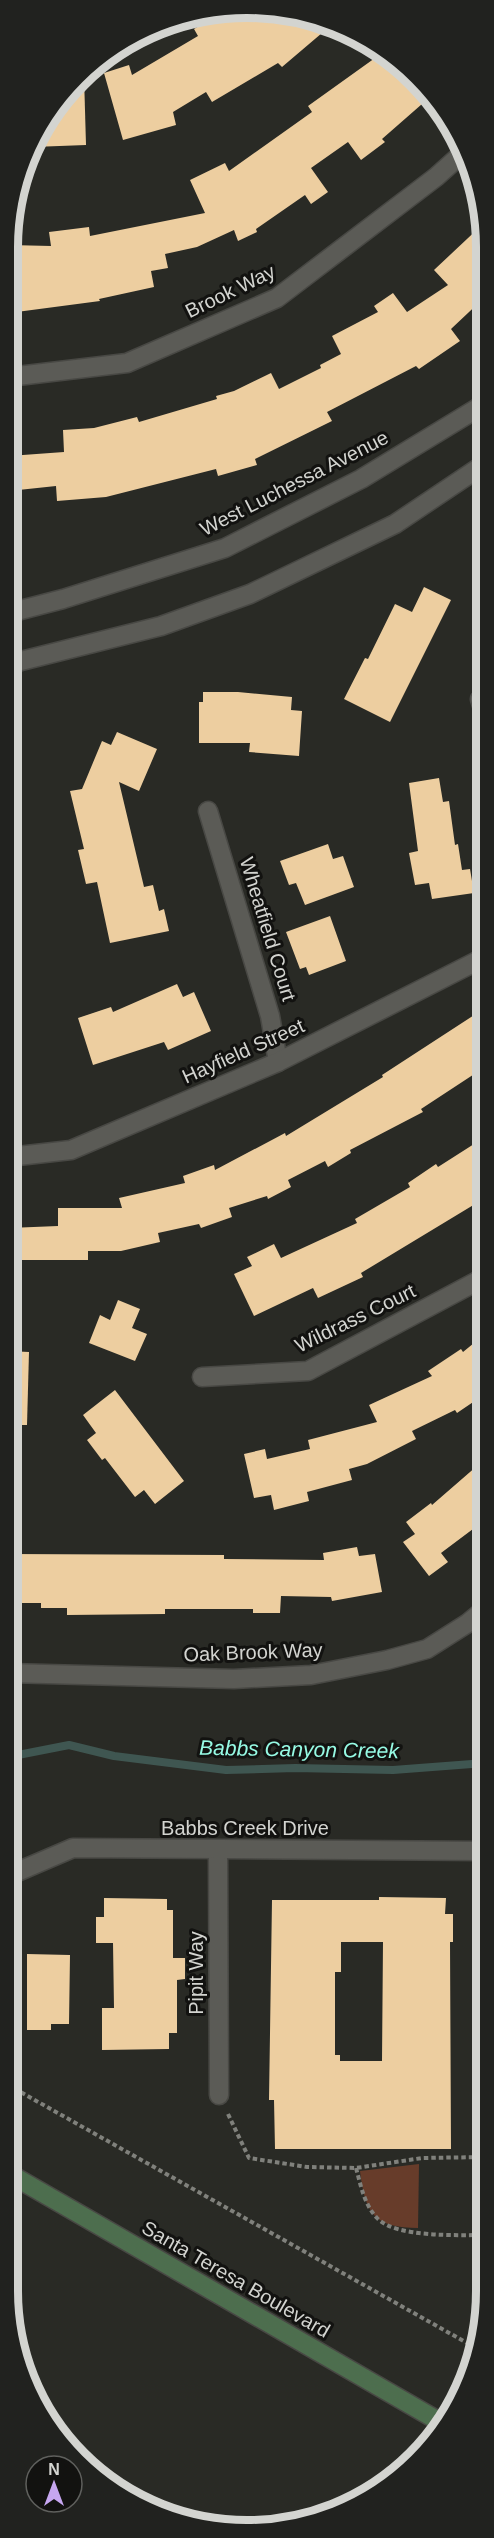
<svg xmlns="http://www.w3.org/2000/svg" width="494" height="2538" viewBox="0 0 494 2538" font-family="Helvetica,sans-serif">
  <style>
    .green { fill: #673c2a }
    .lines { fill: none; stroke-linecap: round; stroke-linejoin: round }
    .stream { stroke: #3f5651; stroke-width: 8 }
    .building { fill: #edcea0; fill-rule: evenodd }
    .minor-casing { stroke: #484844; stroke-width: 21 }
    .tertiary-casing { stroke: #484844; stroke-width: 21 }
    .secondary-casing { stroke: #484844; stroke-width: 21 }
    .path { stroke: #80817c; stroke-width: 4; stroke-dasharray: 4.5 3; stroke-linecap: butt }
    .minor { stroke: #5b5b56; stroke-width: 18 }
    .tertiary { stroke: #5b5b56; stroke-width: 18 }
    .secondary { stroke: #4d6e4e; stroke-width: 18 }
    .labels { text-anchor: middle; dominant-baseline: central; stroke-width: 6; stroke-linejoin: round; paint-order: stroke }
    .street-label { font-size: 20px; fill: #d3d4d0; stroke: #121210 }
    .water-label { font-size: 21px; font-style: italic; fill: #96fae4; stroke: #121210 }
    .rim { fill: none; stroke: #d3d4d0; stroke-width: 8 }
  </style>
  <rect width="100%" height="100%" fill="#292a25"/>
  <!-- green -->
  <path class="green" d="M419,2164L418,2228C374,2228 365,2213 360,2171Z"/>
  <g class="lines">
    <!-- stream -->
    <path class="stream" d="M8,1761L18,1755L69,1745L114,1756L226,1770L295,1768L393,1770L485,1763"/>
  </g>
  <!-- building -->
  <g class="building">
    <path d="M278,10L310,19L322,33L282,67L278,63L212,102L206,92L173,112L176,125L123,140L104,73L129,65L132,75L198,36L194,29L220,13Z"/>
    <path d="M382,53L417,78L430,97L382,139L385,142L361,160L348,142L311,168L328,192L311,204L305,195L256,229L257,232L238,241L234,230L197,247L165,254L168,268L151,271L154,287L99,299L100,301L9,313V245L51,246L49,232L89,227L90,236L205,213L190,180L225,163L229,171L312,112L308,106Z"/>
    <path d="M84,76L86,145L33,147L39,128Z"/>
    <path d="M484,223L486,231V296L451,329L460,341L419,369L416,366L327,412L332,421L255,459L257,465L218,476L216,469L106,497L57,501L56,486L9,491V456L64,452L63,430L94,428L137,417L139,422L217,399L216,396L234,391L271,373L279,389L321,368L320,365L341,354L332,336L378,312L374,306L393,293L407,312L448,285L434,270Z"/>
    <path d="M424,587L451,600L390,722L344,699L365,658L368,659L395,604L412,612Z"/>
    <path d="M203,692H238L292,697L291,710L302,711L299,756L249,752L250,743H199V702H203Z"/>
    <path d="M117,732L157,749L139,791L119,782L144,887L153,885L159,911L164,909L169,931L110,943L97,882L86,884L78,850L84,849L70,791L82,789L102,741L111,745Z"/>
    <path d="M439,778L443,802L449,801L455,845L458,844L462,870L470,869L474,893L432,899L429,883L415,885L409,853L418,851L409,783Z"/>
    <path d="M328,844L333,859L343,856L354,887L305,905L296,883L289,885L280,861Z"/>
    <path d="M330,916L346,961L309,975L306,967L300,969L286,932Z"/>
    <path d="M177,984L183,997L194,992L211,1031L168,1050L164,1042L93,1065L78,1018L111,1007L113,1012Z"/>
    <path d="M485,1008V1067L421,1109L423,1112L350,1150L351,1153L328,1167L325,1161L288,1180L291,1187L268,1199L267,1196L229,1208L232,1217L201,1228L199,1224L158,1233L160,1242L121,1251H88V1260H9V1228L58,1226V1208H122L119,1198L185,1183L183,1176L214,1165L215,1170L285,1133L286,1136L383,1077L382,1075Z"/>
    <path d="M485,1137V1198L361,1273L363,1277L318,1298L313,1288L254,1316L234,1274L252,1266L247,1257L274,1244L281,1258L357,1223L355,1219L410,1187L408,1183L436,1164L438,1167Z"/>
    <path d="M118,1300L140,1309L132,1328L147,1334L135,1361L89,1343L100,1315L110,1320Z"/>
    <path d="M485,1334V1394L457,1413L455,1410L412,1431L416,1439L367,1464L349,1469L352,1480L307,1492L309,1501L274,1510L271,1495L254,1498L244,1454L265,1449L267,1459L310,1449L308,1440L377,1422L369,1405L432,1376L428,1371L461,1349L463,1352Z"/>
    <path d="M8,1351L29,1352L27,1425H8Z"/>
    <path d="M115,1390L184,1481L155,1504L144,1490L135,1497L105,1458L102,1460L87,1440L96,1433L83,1415Z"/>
    <path d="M485,1459V1520L441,1553L448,1562L429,1576L403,1542L415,1534L406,1522L431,1503L432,1505Z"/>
    <path d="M357,1547L359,1556L375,1554L382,1592L332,1601L331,1597L281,1596L280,1613H253V1609H165V1614L67,1615V1608H41V1603H8V1554L224,1555V1559L324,1560L323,1553Z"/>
    <path d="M379,1897L446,1898L445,1914H453V1942H450L451,2149H275L274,2100H269L272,1900H379ZM341,1942H383L382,2061H340V2055H335V1972H341Z"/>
    <path d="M104,1898L167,1899V1910H173V1958H185V1979L177,1980V2033H169V2049L102,2050V2008H114L113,1943H96V1917H104Z"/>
    <path d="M27,1954L70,1955L69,2024H51V2030H27Z"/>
  </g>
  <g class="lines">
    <defs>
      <g id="minor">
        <path d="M9,377L127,363L277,298L436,177L465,151"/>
        <path d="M480,699L486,719"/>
        <path d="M208,811L270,1016L278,1062"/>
        <path d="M9,1157L71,1150L278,1062L485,957"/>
        <path d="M202,1377L308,1371L485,1277"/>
        <path d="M8,1673L234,1679L311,1675L387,1660L427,1649L468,1623L485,1609"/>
        <path d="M218,1850L219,2095"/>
        <path d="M10,1875L73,1848L485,1851"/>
      </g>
      <g id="tertiary">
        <path d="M9,613L63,599L225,548L361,479L486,403"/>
        <path d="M9,664L161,626L250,594L395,524L486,463"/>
      </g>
      <path id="secondary" d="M8,2173L442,2423"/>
    </defs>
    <!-- minor casing -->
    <use href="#minor" class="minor-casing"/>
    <!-- tertiary casing -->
    <use href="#tertiary" class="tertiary-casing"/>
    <!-- secondary casing -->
    <use href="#secondary" class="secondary-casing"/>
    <!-- path -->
    <g class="path">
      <path d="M8,2085L476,2348"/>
      <path d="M228,2114L249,2158L307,2167L356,2168L422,2158L485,2157"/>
      <path d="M356,2168C361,2186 364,2204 377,2218C395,2238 459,2235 485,2235"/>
    </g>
    <!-- minor -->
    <use href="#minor" class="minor"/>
    <!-- tertiary -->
    <use href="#tertiary" class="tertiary"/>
    <!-- secondary -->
    <use href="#secondary" class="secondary"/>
  </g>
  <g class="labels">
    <!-- street labels -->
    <g class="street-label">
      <text transform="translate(230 291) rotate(-26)">Brook Way</text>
      <text transform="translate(294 483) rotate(-27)">West Luchessa Avenue</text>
      <text transform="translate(268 929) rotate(73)">Wheatfield Court</text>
      <text transform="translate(243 1051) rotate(-24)">Hayfield Street</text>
      <text transform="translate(355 1318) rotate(-26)">Wildrass Court</text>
      <text transform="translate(253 1652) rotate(-2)">Oak Brook Way</text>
      <text x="245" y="1828">Babbs Creek Drive</text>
      <text transform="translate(196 1973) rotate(-90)">Pipit Way</text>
      <text transform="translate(236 2279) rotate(30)">Santa Teresa Boulevard</text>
    </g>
    <!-- water labels -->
    <g class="water-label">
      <text transform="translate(299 1749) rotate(1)">Babbs Canyon Creek</text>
    </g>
  </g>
  <!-- crop -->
  <path d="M0 0H494V2538H0ZM247 18H247A229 229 0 0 1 476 247V2291A229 229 0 0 1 247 2520H247A229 229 0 0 1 18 2291V247A229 229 0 0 1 247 18Z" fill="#21221f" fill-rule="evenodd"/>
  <path class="rim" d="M247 18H247A229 229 0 0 1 476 247V2291A229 229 0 0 1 247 2520H247A229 229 0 0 1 18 2291V247A229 229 0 0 1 247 18Z"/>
  <!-- north arrow -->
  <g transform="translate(54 2484)"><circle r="28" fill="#121210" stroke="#5f605d" stroke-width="1.5"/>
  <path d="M0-4.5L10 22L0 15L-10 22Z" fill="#c6a6f0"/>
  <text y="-9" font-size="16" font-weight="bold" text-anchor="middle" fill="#d3d4d0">N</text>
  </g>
</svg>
